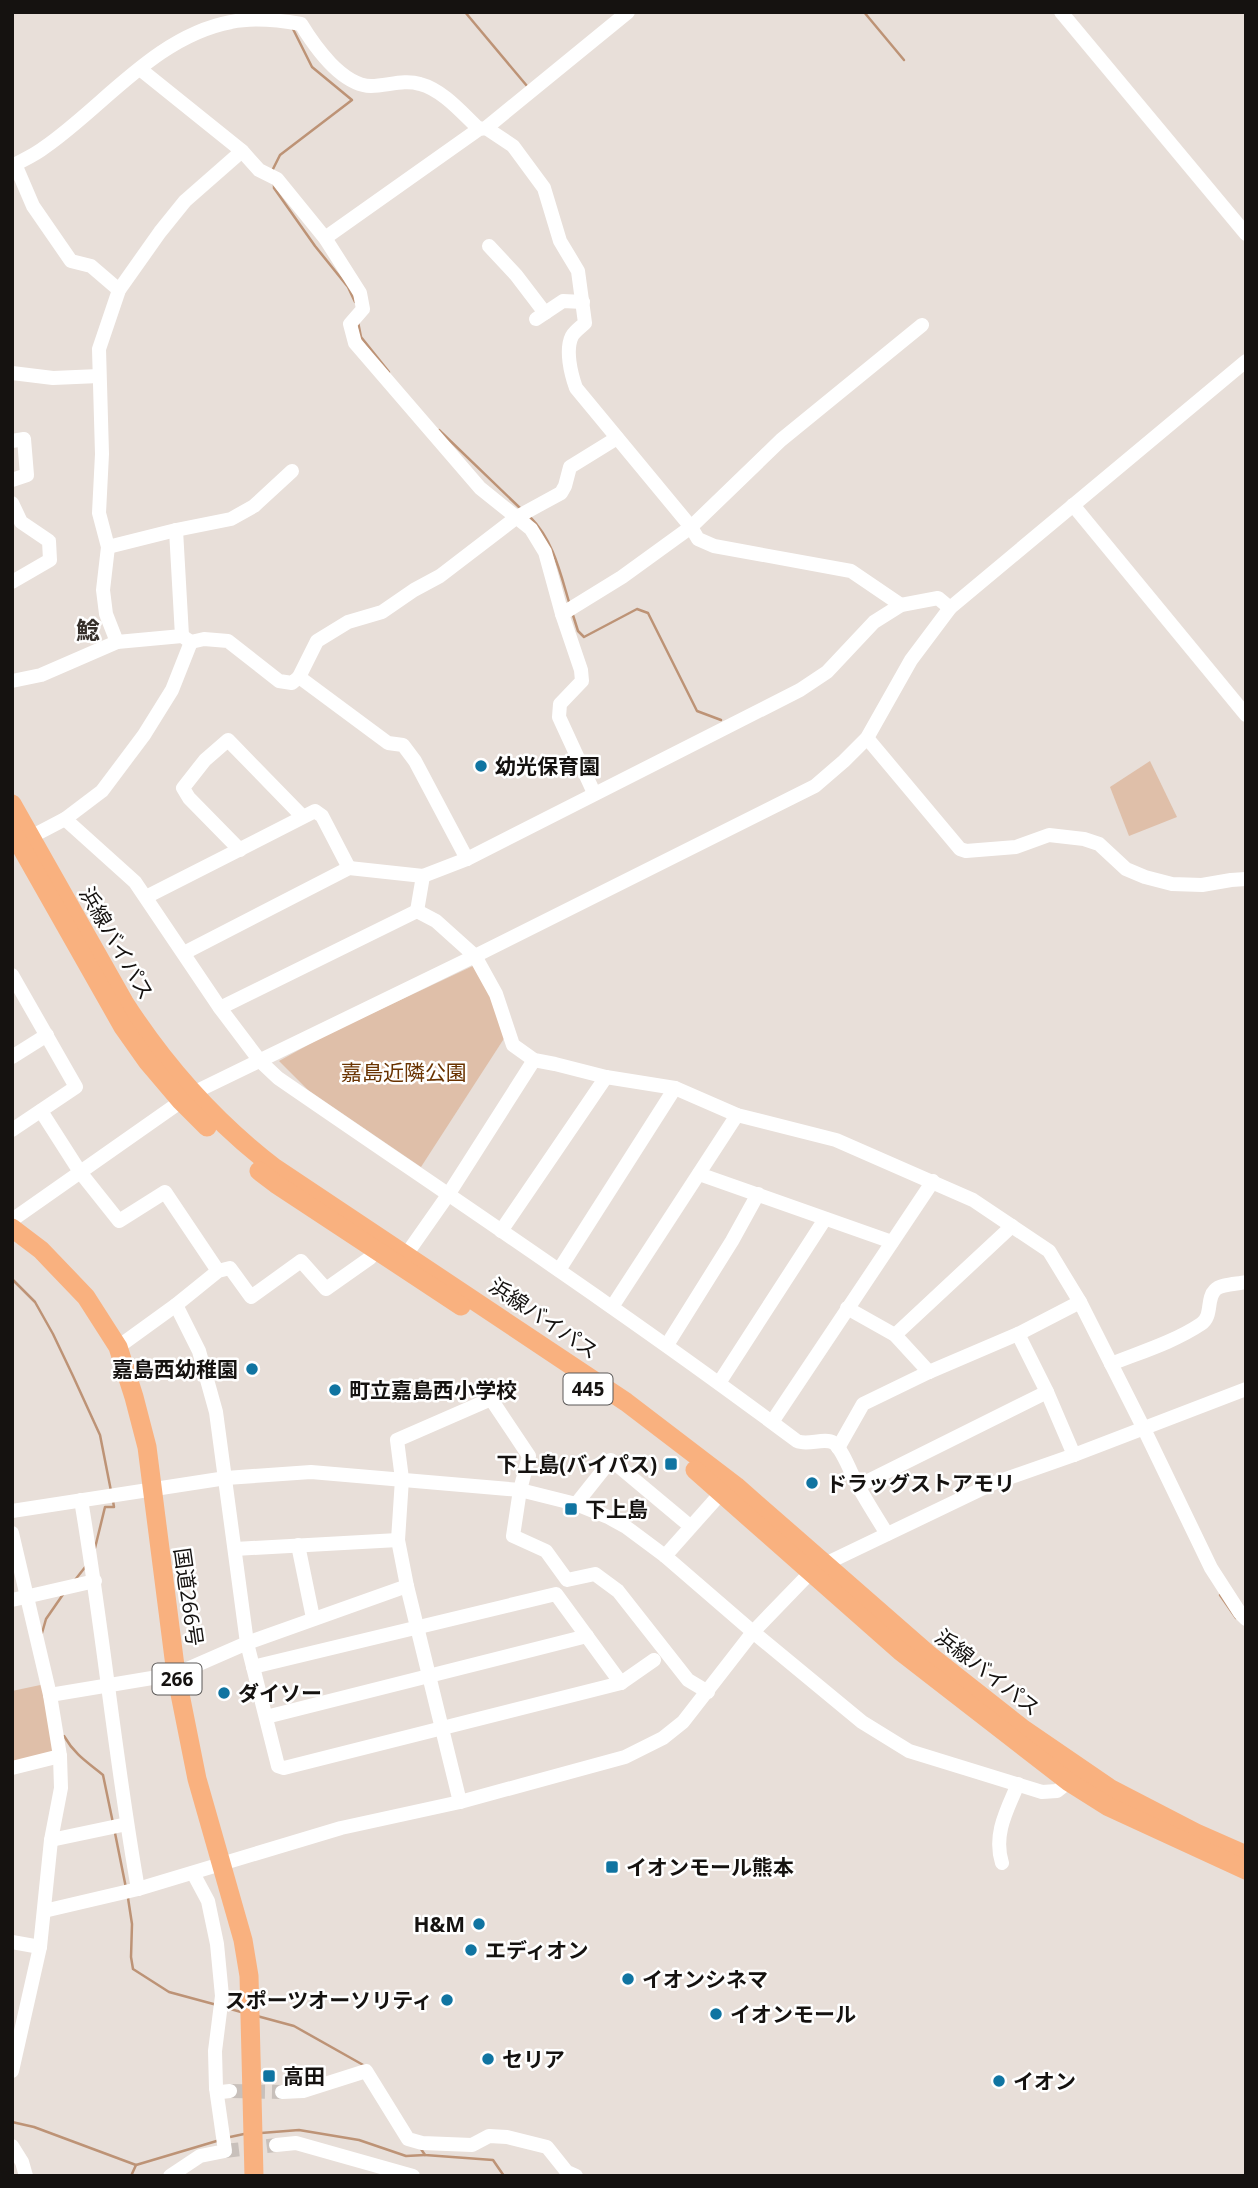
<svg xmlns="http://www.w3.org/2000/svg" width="1258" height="2188" viewBox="0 0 1258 2188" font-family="'Open Sans','Noto Sans JP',sans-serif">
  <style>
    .green { fill: #dfbfa9 }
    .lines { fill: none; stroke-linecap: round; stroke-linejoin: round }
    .stream { stroke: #bd9376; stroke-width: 2.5 }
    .minor-tunnel { stroke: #c8c0bb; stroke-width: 14; stroke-dasharray: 14 7; stroke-linecap: butt }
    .minor { stroke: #fff; stroke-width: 14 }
    .highway { stroke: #f9b17f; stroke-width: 19 }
    .poi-dot { fill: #1074a1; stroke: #fff; stroke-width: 2.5 }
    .labels { text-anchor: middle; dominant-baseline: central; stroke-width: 5; stroke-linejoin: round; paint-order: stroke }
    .shield { fill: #fff; stroke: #5b5958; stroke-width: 2 }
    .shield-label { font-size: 19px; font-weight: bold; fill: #151210 }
    .poi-label { font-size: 21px; font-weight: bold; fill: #151210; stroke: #fff; text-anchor: start }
    .street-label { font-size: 21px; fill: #151210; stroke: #fff }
    .park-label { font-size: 21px; fill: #693301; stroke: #fff }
    .quarter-label { font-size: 24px; font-weight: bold; fill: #36302b; stroke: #fff }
  </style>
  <rect width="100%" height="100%" fill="#e8dfd9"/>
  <!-- green -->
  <g class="green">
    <path d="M1150,761L1177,817L1129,836L1110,787Z"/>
    <path d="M475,965L492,996L505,1037L421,1167L308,1090L279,1061L328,1034Z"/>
    <path d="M45,1684L58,1756L12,1766V1691Z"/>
  </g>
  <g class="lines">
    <!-- stream -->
    <g class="stream">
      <path d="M465,12L527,86"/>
      <path d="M864,12L904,60"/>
      <path d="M272,171L280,155L352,100L312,67L293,29"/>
      <path d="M274,184V188L315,246L348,287L355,302"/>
      <path d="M358,322L361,337L389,372"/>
      <path d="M439,430L520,508"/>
      <path d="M530,517C553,540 560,572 569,602"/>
      <path d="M572,612L578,631L584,637L637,609L648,613L697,711L721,720"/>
      <path d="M12,1279L35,1302L53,1334L73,1376L100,1435L111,1491"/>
      <path d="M95,1548L105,1507H114L113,1501"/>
      <path d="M75,1580L86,1566"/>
      <path d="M1220,1595L1236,1618"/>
      <path d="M42,1633L46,1619L64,1593"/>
      <path d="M64,1736C75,1755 87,1762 103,1775L113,1823"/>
      <path d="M115,1833L126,1888"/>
      <path d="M128,1898L132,1924L131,1957L133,1969L169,1992L217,2005"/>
      <path d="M227,2008L241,2012"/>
      <path d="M257,2016L294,2026L365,2066"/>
      <path d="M12,2122L34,2127L136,2165L220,2140"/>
      <path d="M261,2133L299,2130L359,2140L406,2156L425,2155"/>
      <path d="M230,2137L244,2134"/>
      <path d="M421,2149L425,2155L493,2160L504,2176"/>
      <path d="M47,2176H66"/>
      <path d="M131,2176L136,2165"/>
    </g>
    <!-- minor-tunnel -->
    <g class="minor-tunnel">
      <path d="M230,2091L282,2092"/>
      <path d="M225,2151L276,2145"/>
    </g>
    <!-- minor -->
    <g class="minor">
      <path d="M1061,12L1246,234"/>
      <path d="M140,69L242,151L259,170L277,179L325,238L360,293L363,309L350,324L355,343L480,488L531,529L545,552L562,614L581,670L582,681L560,704L559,717L594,793"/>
      <path d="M486,128L513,146L544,188L560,241L578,271L585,323C581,327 575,331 572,336C565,350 571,374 576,388L691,527L698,539L714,546L851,571L901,605"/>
      <path d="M15,164L33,206L71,261L91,266L119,290"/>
      <path d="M12,166C23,160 35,155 45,147C104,106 156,36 231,22C253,17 279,20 301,24C315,47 342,85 371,86C387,86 404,79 420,84C443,90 462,113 479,129"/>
      <path d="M325,238L479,129L486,128L628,12"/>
      <path d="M489,246L516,275L545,313"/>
      <path d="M536,319L563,301L583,302"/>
      <path d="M12,373L53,378L99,376"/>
      <path d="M12,441L24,439L27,475L12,480"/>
      <path d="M12,503L21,522L49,541L50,560L12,582"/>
      <path d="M1073,505L1246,715"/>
      <path d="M176,530L182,636"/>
      <path d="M108,547L176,530L231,519L254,506L292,471"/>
      <path d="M562,614L622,577L691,527L781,440L922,325"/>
      <path d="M117,642L106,614L103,590L108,547L99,513L102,454L99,349L119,290L160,232L185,201L242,151"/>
      <path d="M299,677L388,743L403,745L415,761L467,859"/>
      <path d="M12,681L41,675L117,642L182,636L191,642L204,639L228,641L279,681L292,683L299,677L317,641L348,622L382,612L414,590L440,576L517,517L561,493L565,486L570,467L617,438"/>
      <path d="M867,738L960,849L966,851L1016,847L1049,835L1084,839L1099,844L1126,869L1145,877L1172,884L1202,885L1231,880L1246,879"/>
      <path d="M65,819L135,882L220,1008L260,1061L278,1078C452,1198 628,1314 797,1441C808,1446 824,1437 834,1443C843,1450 852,1476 858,1486C867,1502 877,1518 887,1534"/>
      <path d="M23,841L65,819L102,791L144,735L172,690L191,642"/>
      <path d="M240,850L189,798L183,788L205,760L228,740L302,816"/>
      <path d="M146,897L315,811L322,816L349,868"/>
      <path d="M417,911L436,921L475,956L496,994L513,1045L534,1060L555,1064L606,1077L675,1088L737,1115L836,1140L973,1200L1049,1251L1080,1302L1144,1429L1211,1568L1240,1613L1246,1619"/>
      <path d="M417,911L423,876"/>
      <path d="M184,953L349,868L423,876L467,859L800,690L827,672L874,622L901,605L938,598L950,608"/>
      <path d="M12,975L76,1087L12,1130"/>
      <path d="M220,1008L417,911"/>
      <path d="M12,1057L47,1035"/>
      <path d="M41,1111L80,1172L119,1221L165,1192L218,1271"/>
      <path d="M699,1174L892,1242"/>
      <path d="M12,1220L193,1093L475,956L815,786L844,761L867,738L911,660L950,608L1246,361"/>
      <path d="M501,1231L606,1077"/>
      <path d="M401,1262L448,1195L534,1060"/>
      <path d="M559,1270L675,1088"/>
      <path d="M176,1305L199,1351L216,1412L247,1643L278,1766L284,1768L621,1683L654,1660"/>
      <path d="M612,1307L737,1115"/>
      <path d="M847,1308L895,1335L929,1372"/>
      <path d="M1018,1334L1047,1392L1074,1455"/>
      <path d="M895,1335L1012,1226"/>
      <path d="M667,1345L732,1241L758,1194"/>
      <path d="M118,1347L176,1305L218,1271L230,1268L251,1297L301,1261L326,1289L370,1258"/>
      <path d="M1111,1364C1141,1352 1174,1342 1201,1324C1213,1316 1206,1299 1215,1290C1220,1284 1238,1284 1246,1282"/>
      <path d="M719,1383L825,1219"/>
      <path d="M772,1422L933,1181"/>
      <path d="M838,1448L863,1404L929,1372L1018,1334L1080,1302"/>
      <path d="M858,1486L1047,1392"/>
      <path d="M81,1500C103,1629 115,1760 138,1889"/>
      <path d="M576,1504L611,1460L690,1526"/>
      <path d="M12,1511L226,1478L311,1472L520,1490L576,1504L608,1517L626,1527L665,1556L753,1632L862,1722L909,1751L1042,1792L1057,1791L1076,1776"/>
      <path d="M12,1533L50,1695L60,1756L61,1788L51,1840L40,1947L12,2071"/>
      <path d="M298,1545L313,1618"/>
      <path d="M235,1549L398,1540"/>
      <path d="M665,1556L722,1492L729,1489"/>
      <path d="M12,1600L95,1581"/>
      <path d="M253,1667L556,1594L621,1683"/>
      <path d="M50,1695L176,1674L247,1643L407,1586"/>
      <path d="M266,1717L587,1636"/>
      <path d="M12,1768L60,1756"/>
      <path d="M460,1802L407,1586L398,1540L402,1479L397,1440L491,1399L529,1456L520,1490L513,1536L546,1551L567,1580L595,1574L618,1591L688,1680L708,1692"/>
      <path d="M51,1840L127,1824"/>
      <path d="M1002,1863C993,1834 1007,1810 1018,1784"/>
      <path d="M193,1873L208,1901L217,1944L222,1996L215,2051L216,2088L221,2092L230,2091"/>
      <path d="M44,1911L138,1889L341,1828L460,1802L625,1757L663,1738L683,1722L753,1632L810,1573L825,1564L994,1483L1074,1455L1246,1389"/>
      <path d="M12,1942L40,1947"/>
      <path d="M282,2092L303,2091L366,2071L408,2139L422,2143L472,2145L489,2136L507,2137L547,2147L567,2172L576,2176"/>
      <path d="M276,2145L296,2143L413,2176"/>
      <path d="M12,2146L22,2162L26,2176"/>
      <path d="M170,2176L200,2156L225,2151L216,2088"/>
    </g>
    <!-- highway -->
    <g class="highway">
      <path d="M12,804L124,1002C165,1066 215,1122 275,1168L626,1402L736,1486L928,1654L1022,1728L1111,1789L1196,1833L1246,1855"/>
      <path d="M12,831L123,1027L147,1061L181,1101L207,1127"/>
      <path d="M259,1171L276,1184L461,1306"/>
      <path d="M12,1228L41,1250L86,1297L118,1347L134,1397L147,1447L176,1674L197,1779L243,1940L249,1976L254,2176"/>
      <path d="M695,1470L900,1651L1069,1782L1107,1806L1246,1870"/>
    </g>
  </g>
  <!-- markers -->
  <g class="poi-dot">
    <circle cx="481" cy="766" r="7"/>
    <circle cx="252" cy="1369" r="7"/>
    <circle cx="335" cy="1390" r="7"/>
    <rect x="664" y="1457" width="14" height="14" rx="3.5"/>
    <circle cx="812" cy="1483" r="7"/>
    <rect x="564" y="1502" width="14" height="14" rx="3.5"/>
    <circle cx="224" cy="1693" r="7"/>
    <rect x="605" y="1860" width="14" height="14" rx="3.5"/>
    <circle cx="479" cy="1924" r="7"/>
    <circle cx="471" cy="1950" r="7"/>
    <circle cx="628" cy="1979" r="7"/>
    <circle cx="447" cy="2000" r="7"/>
    <circle cx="716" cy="2014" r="7"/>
    <circle cx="488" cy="2059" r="7"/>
    <rect x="262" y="2069" width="14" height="14" rx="3.5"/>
    <circle cx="999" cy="2081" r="7"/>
  </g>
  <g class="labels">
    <!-- shield labels -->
    <g class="shield">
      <rect x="563.5" y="1373.5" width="49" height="31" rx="5"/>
      <rect x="152.5" y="1663.5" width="49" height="31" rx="5"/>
    </g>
    <g class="shield-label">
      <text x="588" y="1389">445</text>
      <text x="177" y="1679">266</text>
    </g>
    <!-- poi labels -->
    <g class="poi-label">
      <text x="495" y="766">幼光保育園</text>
      <text x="238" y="1369" text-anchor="end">嘉島西幼稚園</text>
      <text x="349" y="1390">町立嘉島西小学校</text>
      <text x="657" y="1464" text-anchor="end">下上島(バイパス)</text>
      <text x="826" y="1483">ドラッグストアモリ</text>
      <text x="585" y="1509">下上島</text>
      <text x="238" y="1693">ダイソー</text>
      <text x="626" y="1867">イオンモール熊本</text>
      <text x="465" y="1924" text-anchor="end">H&amp;M</text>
      <text x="485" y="1950">エディオン</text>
      <text x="642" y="1979">イオンシネマ</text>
      <text x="433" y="2000" text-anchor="end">スポーツオーソリティ</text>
      <text x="730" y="2014">イオンモール</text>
      <text x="502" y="2059">セリア</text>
      <text x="283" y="2076">高田</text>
      <text x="1013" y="2081">イオン</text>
    </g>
    <!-- street labels -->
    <g class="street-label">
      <text transform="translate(117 943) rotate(60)">浜線バイパス</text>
      <text transform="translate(544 1318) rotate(34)">浜線バイパス</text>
      <text transform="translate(189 1597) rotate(82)">国道266号</text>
      <text transform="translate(988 1672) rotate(38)">浜線バイパス</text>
    </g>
    <!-- park labels -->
    <g class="park-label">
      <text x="404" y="1072">嘉島近隣公園</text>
    </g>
    <!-- quarter labels -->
    <g class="quarter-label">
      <text x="88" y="629">鯰</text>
    </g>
  </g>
  <!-- border -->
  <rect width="1258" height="2188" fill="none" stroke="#151210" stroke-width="28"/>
</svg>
